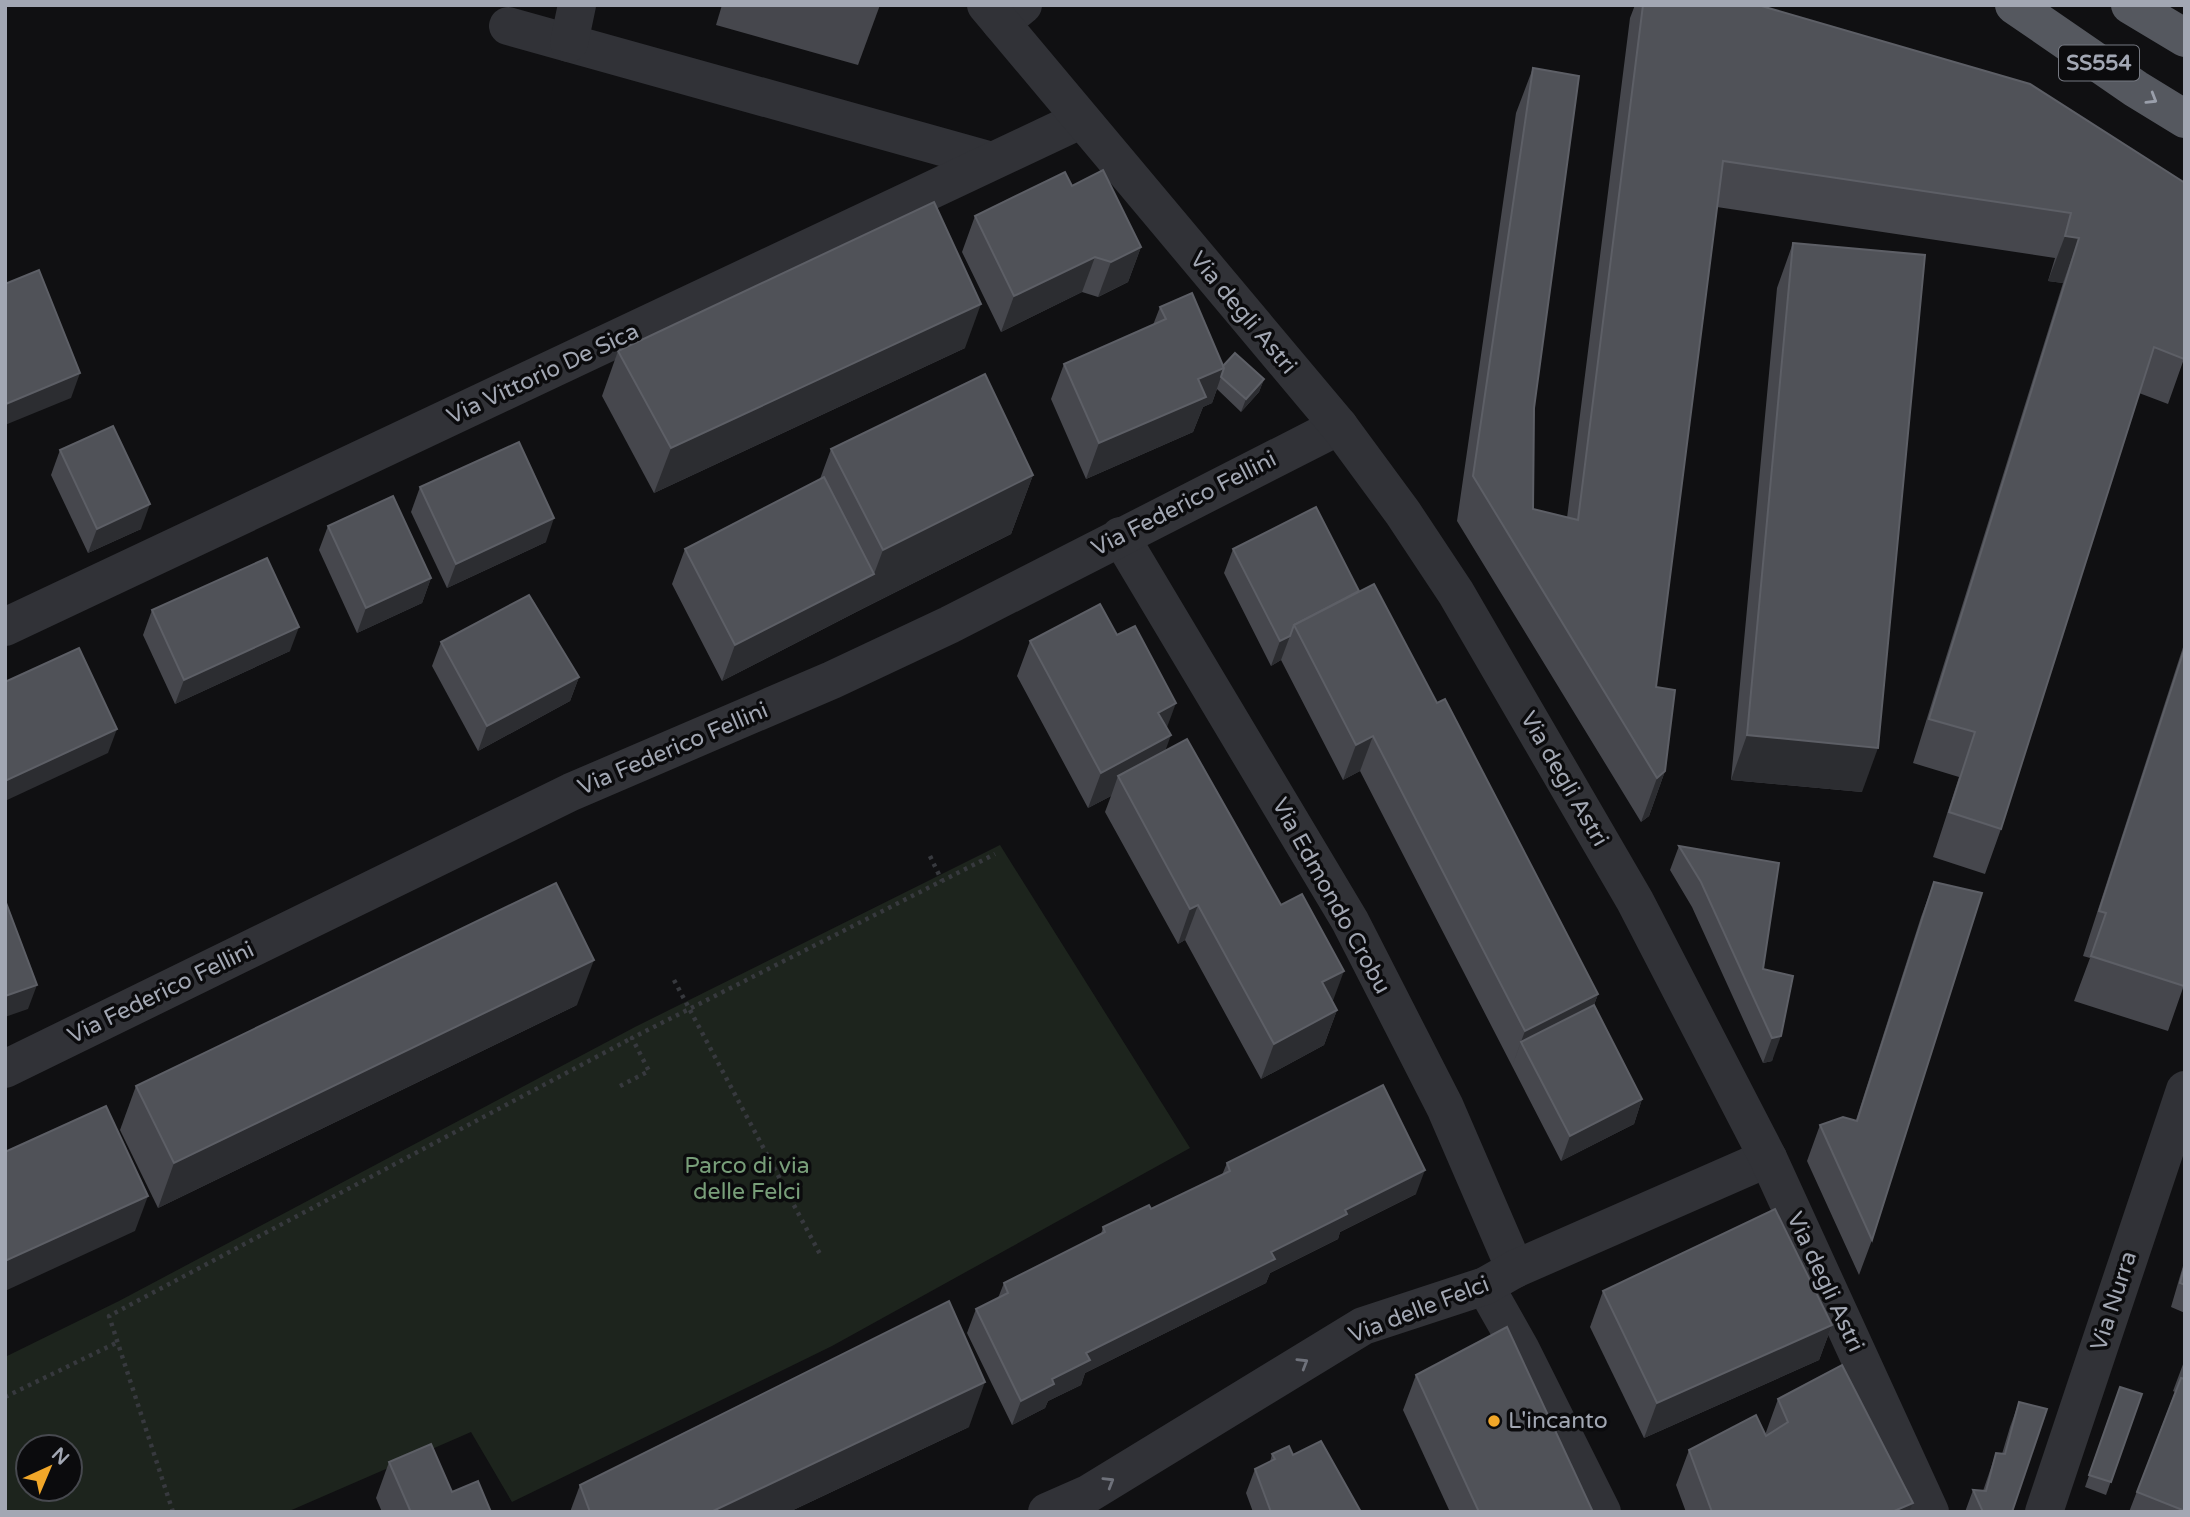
<svg xmlns="http://www.w3.org/2000/svg" width="2190" height="1517" viewBox="0 0 2190 1517" font-family="'Varela Round',sans-serif">
  <style>
    .green { fill: #1d241d; fill-rule: evenodd }
    .lines { fill: none; stroke-linecap: round; stroke-linejoin: round }
    .path { stroke: #37393e; stroke-width: 4.5; stroke-dasharray: 3.5 5; stroke-linecap: butt }
    .minor { stroke: #313237; stroke-width: 38 }
    .tertiary { stroke: #313237; stroke-width: 38 }
    .trunk { stroke: #55585f; stroke-width: 38 }
    .wall { fill: #46474d }
    .shaded-wall { fill: #2c2d31 }
    .building { fill: #505258; stroke: #5d5f66; stroke-width: 2 }
    .oneway { stroke: #9a9fab }
    .oneway2 { stroke: #6f727b }
    .poi-dot { fill: #f1a729; stroke: #0b0b0d; stroke-width: 2.5 }
    .labels { text-anchor: middle; dominant-baseline: central; stroke-width: 7; stroke-linejoin: round; paint-order: stroke }
    .shield { fill: #0b0b0d; stroke: #757881; stroke-width: 2 }
    .shield-label { font-size: 21px; font-weight: bold; fill: #a2a7b3 }
    .street-label { font-size: 23px; fill: #a2a7b3; stroke: #0b0b0d }
    .park-label { font-size: 23px; fill: #789e79; stroke: #0b0b0d }
    .poi-label { font-size: 23px; fill: #a2a7b3; stroke: #0b0b0d; text-anchor: start }
  </style>
  <rect width="100%" height="100%" fill="#101012"/>
  <!-- green -->
  <path class="green" d="M1000,845L1190,1148L832,1346L512,1502L471,1432L287,1512H5V1357L119,1301L635,1027ZM28,1447H70V1489H28Z"/>
  <g class="lines">
    <!-- path -->
    <g class="path">
      <path d="M930,856L942,881"/>
      <path d="M674,980L821,1256"/>
      <path d="M620,1086L649,1071L632,1038L995,854"/>
      <path d="M5,1397L118,1342"/>
      <path d="M173,1512L109,1316L632,1038"/>
    </g>
    <!-- minor -->
    <g class="minor">
      <path d="M1001,23L1023,5"/>
      <path d="M508,26L992,161"/>
      <path d="M569,43L577,5"/>
      <path d="M1120,536L1350,921L1445,1107L1515,1269"/>
      <path d="M5,627L1080,120"/>
      <path d="M5,1069L571,792L832,680L949,625L1339,426"/>
      <path d="M1485,1286L1520,1348L1602,1512"/>
      <path d="M1047,1512L1088,1494L1363,1326L1485,1286L1515,1269L1768,1158"/>
      <path d="M2044,1512L2185,1090"/>
    </g>
    <!-- tertiary -->
    <path class="tertiary" d="M986,5L1339,426L1403,513L1456,593L1635,901L1768,1158L1930,1512"/>
    <!-- trunk -->
    <g class="trunk">
      <path d="M2014,5L2136,89L2185,119"/>
      <path d="M2130,5L2185,38"/>
    </g>
  </g>
  <!-- wall -->
  <g class="wall">
    <path d="M722,5H880L858,65L716,25Z"/>
    <path d="M1635,5H1758L2030,84L2185,356L2168,404L2139,393L2001,829L1985,874L1933,857L1959,777L1913,763L2063,283L2048,281L2055,258L1717,207L1656,687L1665,771L1649,816L1641,822L1457,521L1516,113L1533,68L1534,408L1533,509L1567,518L1630,18Z"/>
    <path d="M1072,186L1141,247L1128,282L1098,297L1082,292L1001,332L962,252L975,216Z"/>
    <path d="M1793,243L1862,792L1731,780L1777,288Z"/>
    <path d="M1160,307L1223,366L1264,379L1259,392L1241,412L1217,389L1212,403L1203,407L1193,432L1086,479L1051,399L1064,364L1153,325Z"/>
    <path d="M965,348L654,493L602,396L618,351Z"/>
    <path d="M831,449L1033,475L1011,534L862,609L722,681L672,584L685,549L820,479Z"/>
    <path d="M60,450L141,529L88,553L51,475Z"/>
    <path d="M420,487L546,542L447,588L411,512Z"/>
    <path d="M328,526L431,578L422,603L357,633L319,550Z"/>
    <path d="M1233,549L1359,591L1437,703L1598,994L1594,1005L1642,1099L1634,1124L1561,1161L1360,771L1343,780L1281,660L1271,666L1224,573Z"/>
    <path d="M152,610L290,651L175,704L143,635Z"/>
    <path d="M1030,641L1167,728L1165,751L1337,1010L1324,1045L1261,1079L1185,940L1178,944L1105,812L1111,796L1088,808L1017,676Z"/>
    <path d="M2185,641V988H2183L2168,1031L2074,1001L2090,958L2083,956Z"/>
    <path d="M441,642L579,677L570,701L478,751L432,666Z"/>
    <path d="M1679,846L1763,969L1793,976L1772,1061L1763,1063L1692,907L1670,870Z"/>
    <path d="M1934,882L1872,1240L1859,1275L1807,1161L1820,1125L1856,1120L1921,917Z"/>
    <path d="M577,1005L158,1208L120,1130L136,1086Z"/>
    <path d="M1227,1163L1416,1194L1340,1232L1338,1239L1270,1273L1266,1283L1085,1373L1081,1385L1048,1401L1045,1408L1012,1425L967,1333L976,1309L998,1298L1004,1283L1101,1234L1103,1227L1151,1209L1222,1175Z"/>
    <path d="M2185,1259V1313L2171,1307Z"/>
    <path d="M1603,1291L1832,1325L1819,1360L1644,1438L1590,1327Z"/>
    <path d="M2185,1359V1512H2129L2175,1392L2173,1391Z"/>
    <path d="M1416,1375L1593,1512H1450L1403,1410Z"/>
    <path d="M2120,1387L2142,1394L2106,1495L2085,1487Z"/>
    <path d="M1778,1399L1909,1512H1686L1676,1485L1689,1450L1765,1435Z"/>
    <path d="M2019,1402L2012,1512H1965L1973,1490L1983,1491L1996,1453L2002,1454L2010,1427Z"/>
    <path d="M969,1427L789,1512H570L580,1485Z"/>
    <path d="M1272,1454L1293,1455L1361,1512H1253L1246,1493L1255,1469L1270,1462Z"/>
    <path d="M389,1462L452,1492L491,1512H382L376,1498Z"/>
  </g>
  <!-- shaded-wall -->
  <g class="shaded-wall">
    <path d="M2065,236L2079,238L2063,283L2048,281Z"/>
    <path d="M1141,247L1128,282L1098,297L1111,262Z"/>
    <path d="M1095,257L1082,292L1001,332L1014,296Z"/>
    <path d="M981,304L965,348L654,493L671,448Z"/>
    <path d="M1224,368L1212,403L1203,407L1193,432L1086,479L1099,443L1198,379Z"/>
    <path d="M80,373L71,398L5,425L6,404Z"/>
    <path d="M1264,379L1259,392L1241,412L1246,399Z"/>
    <path d="M1033,475L1011,534L862,609L722,681L735,645L874,574L883,550Z"/>
    <path d="M150,504L141,529L88,553L97,529Z"/>
    <path d="M554,518L546,542L447,588L456,564Z"/>
    <path d="M431,578L422,603L357,633L366,608Z"/>
    <path d="M299,627L290,651L175,704L184,680Z"/>
    <path d="M1290,636L1281,660L1271,666L1280,641Z"/>
    <path d="M579,677L570,701L478,751L487,726Z"/>
    <path d="M1176,703L1163,738L1158,713Z"/>
    <path d="M117,729L108,753L5,801V781Z"/>
    <path d="M1171,735L1158,771L1118,776L1111,796L1088,808L1101,773Z"/>
    <path d="M1747,735L1878,748L1862,792L1731,780Z"/>
    <path d="M1373,736L1360,771L1343,780L1356,745Z"/>
    <path d="M1665,771L1649,816L1641,822L1657,778Z"/>
    <path d="M1198,905L1185,940L1178,944L1190,909Z"/>
    <path d="M594,960L577,1005L158,1208L174,1163Z"/>
    <path d="M1344,971L1331,1006L1322,982Z"/>
    <path d="M37,985L28,1009L5,1017V996Z"/>
    <path d="M1598,994L1585,1029L1521,1042L1512,1066L1525,1031Z"/>
    <path d="M1337,1010L1324,1045L1261,1079L1274,1044Z"/>
    <path d="M1781,1036L1772,1061L1763,1063L1772,1038Z"/>
    <path d="M1642,1099L1634,1124L1561,1161L1570,1136Z"/>
    <path d="M1425,1170L1416,1194L1340,1232L1338,1239L1270,1273L1266,1283L1085,1373L1081,1385L1048,1401L1045,1408L1012,1425L1021,1401L1086,1353L1271,1252L1345,1210Z"/>
    <path d="M148,1196L135,1231L5,1291V1261Z"/>
    <path d="M1832,1325L1819,1360L1644,1438L1657,1403Z"/>
    <path d="M985,1382L969,1427L789,1512H711Z"/>
    <path d="M1913,1503L1909,1512H1892Z"/>
  </g>
  <!-- building -->
  <g class="building">
    <path d="M1643,5H1758L2030,84L2185,183V356L2184,359L2154,347L2001,829L1949,812L1975,732L1929,719L2079,238L2065,236L2071,213L1723,161L1656,687L1675,690L1665,771L1657,778L1473,476L1533,68L1579,76L1534,408L1533,509L1578,520Z"/>
    <path d="M1103,170L1141,247L1111,262L1095,257L1014,296L975,216L1065,172L1072,186Z"/>
    <path d="M934,202L981,304L671,448L618,351Z"/>
    <path d="M1793,243L1925,255L1878,748L1747,735Z"/>
    <path d="M39,270L80,373L6,404L5,284Z"/>
    <path d="M1192,293L1224,368L1198,379L1206,397L1099,443L1064,364L1166,319L1160,307Z"/>
    <path d="M1235,353L1264,379L1246,399L1221,377L1224,368L1223,366Z"/>
    <path d="M985,374L1033,475L883,550L831,449Z"/>
    <path d="M113,426L150,504L97,529L60,450Z"/>
    <path d="M519,442L554,518L456,564L420,487Z"/>
    <path d="M824,477L874,574L735,645L685,549Z"/>
    <path d="M393,496L431,578L366,608L328,526Z"/>
    <path d="M1316,507L1359,591L1294,625L1290,636L1280,641L1233,549Z"/>
    <path d="M267,558L299,627L184,680L152,610Z"/>
    <path d="M1374,584L1437,703L1445,699L1598,994L1525,1031L1373,736L1356,745L1294,625Z"/>
    <path d="M529,595L579,677L487,726L441,642Z"/>
    <path d="M1100,604L1117,635L1135,626L1176,703L1158,713L1171,735L1101,773L1030,641Z"/>
    <path d="M2185,647V984L2184,986L2091,956L2106,913L2099,911Z"/>
    <path d="M79,648L117,729L5,781V682Z"/>
    <path d="M1187,739L1281,905L1302,894L1344,971L1322,982L1337,1010L1274,1044L1198,905L1190,909L1118,776Z"/>
    <path d="M1679,846L1779,863L1763,969L1793,976L1781,1036L1772,1038L1701,882Z"/>
    <path d="M1934,882L1982,893L1872,1240L1820,1125L1843,1117L1857,1121Z"/>
    <path d="M556,883L594,960L174,1163L136,1086Z"/>
    <path d="M5,900L37,985L5,996Z"/>
    <path d="M1594,1005L1642,1099L1570,1136L1521,1042Z"/>
    <path d="M1383,1085L1425,1170L1345,1210L1347,1214L1271,1252L1275,1259L1086,1353L1090,1360L1052,1379L1054,1384L1021,1401L976,1309L1008,1293L1004,1283L1105,1232L1103,1227L1149,1205L1151,1209L1230,1171L1227,1163Z"/>
    <path d="M106,1106L148,1196L5,1261V1152Z"/>
    <path d="M1775,1209L1832,1325L1657,1403L1603,1291Z"/>
    <path d="M2185,1264V1285L2180,1283Z"/>
    <path d="M949,1301L985,1382L711,1512H590L580,1485Z"/>
    <path d="M1507,1327L1593,1512H1479L1416,1375Z"/>
    <path d="M1842,1365L1913,1503L1892,1512H1712L1689,1450L1756,1415L1766,1436L1788,1422L1778,1399Z"/>
    <path d="M2181,1378L2185,1379V1511L2137,1492Z"/>
    <path d="M2120,1387L2142,1394L2111,1482L2089,1475Z"/>
    <path d="M2019,1402L2047,1409L2012,1512H1983L1973,1490L1986,1491L1996,1453L2005,1454Z"/>
    <path d="M1321,1441L1361,1512H1271L1255,1469L1275,1459L1272,1454L1289,1446L1293,1455Z"/>
    <path d="M431,1444L452,1492L478,1481L491,1512H407L410,1510L389,1462Z"/>
  </g>
  <!-- one-way arrows -->
  <defs><path id="oneway-chevron" d="M-2-3.5L2.5 0L-2 3.5" fill="none" stroke-width="1.6" stroke-linecap="round" stroke-linejoin="round" transform="scale(1.75)"/></defs>
  <use class="oneway" href="#oneway-chevron" transform="translate(2152 99) rotate(31)"/>
  <g class="oneway2">
    <use href="#oneway-chevron" transform="translate(1303 1363) rotate(-31)"/>
    <use href="#oneway-chevron" transform="translate(1109 1482) rotate(-31)"/>
  </g>
  <!-- markers -->
  <circle class="poi-dot" cx="1494" cy="1421" r="7"/>
  <g class="labels">
    <!-- shield labels -->
    <rect class="shield" x="2059" y="45.5" width="80" height="35" rx="5"/>
    <g class="shield-label">
      <text x="2099" y="63">SS554</text>
    </g>
    <!-- street labels -->
    <g class="street-label">
      <text transform="translate(1243 313) rotate(50)">Via degli Astri</text>
      <text transform="translate(543 374) rotate(-25)">Via Vittorio De Sica</text>
      <text transform="translate(1184 504) rotate(-27)">Via Federico Fellini</text>
      <text transform="translate(673 749) rotate(-23)">Via Federico Fellini</text>
      <text transform="translate(1564 779) rotate(60)">Via degli Astri</text>
      <text transform="translate(1331 896) rotate(61)">Via Edmondo Crobu</text>
      <text transform="translate(161 993) rotate(-26)">Via Federico Fellini</text>
      <text transform="translate(1825 1282) rotate(65)">Via degli Astri</text>
      <text transform="translate(2114 1301) rotate(-72)">Via Nurra</text>
      <text transform="translate(1419 1310) rotate(-21)">Via delle Felci</text>
    </g>
    <!-- park labels -->
    <g class="park-label">
      <text x="747" y="1166">Parco di via<tspan x="747" dy="26">delle Felci</tspan></text>
    </g>
    <!-- poi labels -->
    <g class="poi-label">
      <text x="1508" y="1421">L'incanto</text>
    </g>
  </g>
  <!-- border -->
  <rect width="2190" height="1517" fill="none" stroke="#a2a7b3" stroke-width="14"/>
  <!-- north arrow -->
  <g transform="translate(49 1468) rotate(44)"><circle r="33" fill="#0b0b0d" stroke="#47494f" stroke-width="2"/>
  <path d="M0-5L12 26L0 18L-12 26Z" fill="#f1a729"/>
  <text y="-10" font-size="19" font-weight="bold" text-anchor="middle" fill="#a2a7b3">N</text>
  </g>
</svg>
